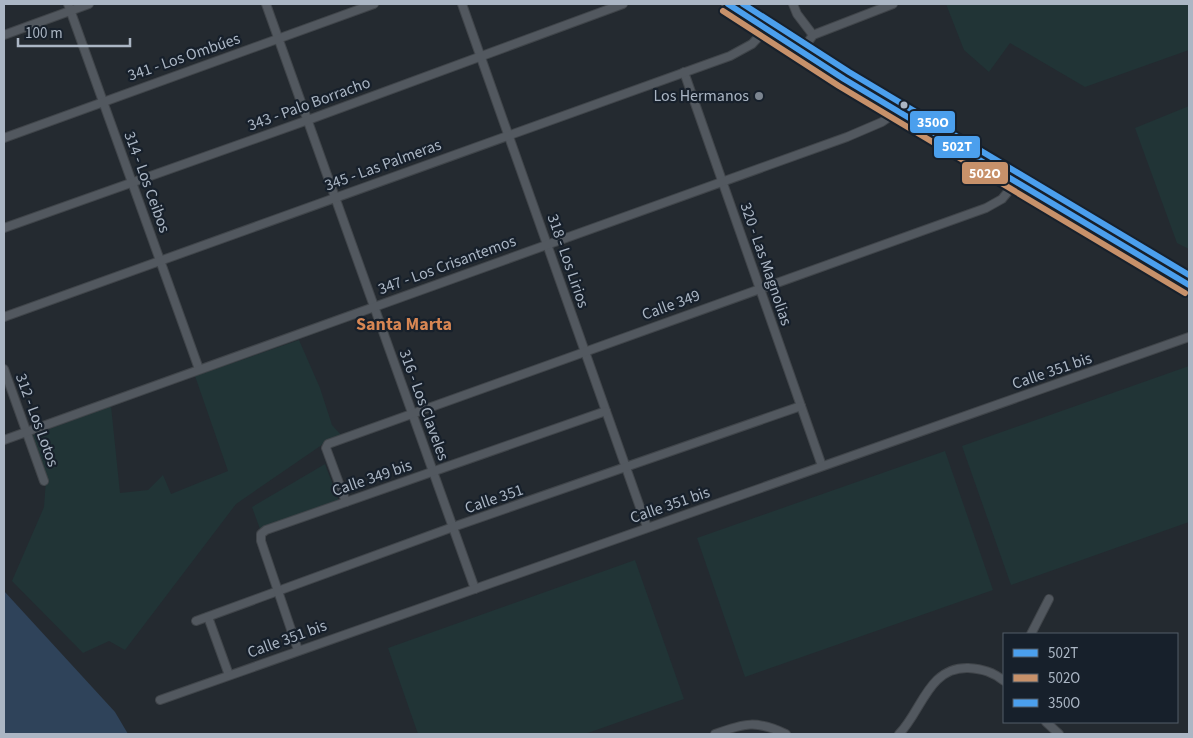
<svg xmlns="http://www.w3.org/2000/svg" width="1193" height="738" viewBox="0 0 1193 738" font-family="'Source Sans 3',sans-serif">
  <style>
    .green { fill: #213436 }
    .water { fill: #2f435a }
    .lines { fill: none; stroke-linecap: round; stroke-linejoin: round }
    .minor-casing { stroke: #40454a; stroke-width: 10 }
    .secondary-casing { stroke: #40454a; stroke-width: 14 }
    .minor { stroke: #52585f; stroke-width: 8 }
    .secondary { stroke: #565c64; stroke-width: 11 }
    .bus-1-casing { stroke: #17202b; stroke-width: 10 }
    .bus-2-casing { stroke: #17202b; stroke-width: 10 }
    .bus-3-casing { stroke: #17202b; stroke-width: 10 }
    .bus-1 { stroke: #4b9fed; stroke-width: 6 }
    .bus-2 { stroke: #c7916a; stroke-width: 6 }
    .bus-3 { stroke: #4b9fed; stroke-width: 6 }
    .poi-dot { fill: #7c8590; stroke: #17202b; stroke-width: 2 }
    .bus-dot { fill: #abb6c4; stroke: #17202b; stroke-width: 2 }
    .labels { text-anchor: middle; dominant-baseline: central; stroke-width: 4.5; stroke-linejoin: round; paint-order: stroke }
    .street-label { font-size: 16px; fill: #abb6c4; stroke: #17202b }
    .poi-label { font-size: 16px; fill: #abb6c4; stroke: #17202b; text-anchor: end }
    .neighbourhood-label { font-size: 18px; font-weight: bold; fill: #d78653; stroke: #17202b }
    .line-badge { stroke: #17202b; stroke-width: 2 }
    .badge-label { font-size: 14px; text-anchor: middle; font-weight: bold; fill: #fff }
  </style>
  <rect width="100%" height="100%" fill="#242a30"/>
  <!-- green -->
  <g class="green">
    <path d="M946,4H1189V50L1085,87L1010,43L989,72L964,50Z"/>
    <path d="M1189,106V249L1177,243L1135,128Z"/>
    <path d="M299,340L320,388L332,425L341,435L329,440L236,504L125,650L109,641L83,653L12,581L44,507L46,480L33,435L111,406L120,493L148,490L163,475L171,494L228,471L195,376Z"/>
    <path d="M1189,366V522L1011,585L962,446Z"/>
    <path d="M945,451L993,590L745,677L697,538Z"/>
    <path d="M325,464L339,501L260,529L252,507Z"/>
    <path d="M635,560L684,699L585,734H418L388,648Z"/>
  </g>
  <!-- water -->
  <path class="water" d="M4,591L115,712L128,734H4Z"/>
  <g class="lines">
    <defs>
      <g id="minor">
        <path d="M68,4L199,369"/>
        <path d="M266,4L475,589"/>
        <path d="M462,4L647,527"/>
        <path d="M793,4L797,14L813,35"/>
        <path d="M4,35L89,4"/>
        <path d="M801,52L813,35L893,4"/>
        <path d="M684,72L822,466"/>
        <path d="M4,138L374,4"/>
        <path d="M4,228L308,120L623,4"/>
        <path d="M4,317L730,56L752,44L765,30"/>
        <path d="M4,369L44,481"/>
        <path d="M4,440L847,137L882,122L898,111"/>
        <path d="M346,502L326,448L328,444L986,208L1002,199L1016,182"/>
        <path d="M208,617L229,675"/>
        <path d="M196,621L453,527L801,406"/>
        <path d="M1031,634L1049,599"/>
        <path d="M298,650L261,541V534L266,530L606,411"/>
        <path d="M160,700L1189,337"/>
        <path d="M1046,722L1059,734"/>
        <path d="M715,734C744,723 757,720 786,734"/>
        <path d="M899,734C922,711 928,667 968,668C983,669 993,672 1004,681"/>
      </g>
      <path id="secondary" d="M728,4L765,30L844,79L1189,285"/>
    </defs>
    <!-- minor casing -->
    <use href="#minor" class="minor-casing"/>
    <!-- secondary casing -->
    <use href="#secondary" class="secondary-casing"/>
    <!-- minor -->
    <use href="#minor" class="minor"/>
    <!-- secondary -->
    <use href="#secondary" class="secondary"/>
    <defs>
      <path id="bus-1" d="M728,4L844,79L1189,285"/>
      <path id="bus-2" d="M723,11L839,86L1185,293"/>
      <path id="bus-3" d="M743,4L849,72L1189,275"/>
    </defs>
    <!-- bus-1 casing -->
    <use href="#bus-1" class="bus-1-casing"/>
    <!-- bus-2 casing -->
    <use href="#bus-2" class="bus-2-casing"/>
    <!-- bus-3 casing -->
    <use href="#bus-3" class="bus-3-casing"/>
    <!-- bus-1 -->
    <use href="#bus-1" class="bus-1"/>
    <!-- bus-2 -->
    <use href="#bus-2" class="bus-2"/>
    <!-- bus-3 -->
    <use href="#bus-3" class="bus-3"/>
  </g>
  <!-- markers -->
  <circle class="poi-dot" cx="759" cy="96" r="5"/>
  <circle class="bus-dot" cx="904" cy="105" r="4.5"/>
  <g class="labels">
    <!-- street labels -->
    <g class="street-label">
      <text transform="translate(184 57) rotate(-19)">341 - Los Ombúes</text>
      <text transform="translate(309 104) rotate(-20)">343 - Palo Borracho</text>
      <text transform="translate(383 165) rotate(-20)">345 - Las Palmeras</text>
      <text transform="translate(147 182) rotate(70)">314 - Los Ceibos</text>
      <text transform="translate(568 261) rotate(71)">318 - Los Lirios</text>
      <text transform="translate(766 264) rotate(71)">320 - Las Magnolias</text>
      <text transform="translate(447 265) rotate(-20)">347 - Los Crisantemos</text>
      <text transform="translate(671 305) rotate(-20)">Calle 349</text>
      <text transform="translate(1052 371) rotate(-19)">Calle 351 bis</text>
      <text transform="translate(424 405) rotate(70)">316 - Los Claveles</text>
      <text transform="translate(37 420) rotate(70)">312 - Los Lotos</text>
      <text transform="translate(372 478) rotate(-19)">Calle 349 bis</text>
      <text transform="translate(494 499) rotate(-19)">Calle 351</text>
      <text transform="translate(670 505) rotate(-19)">Calle 351 bis</text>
      <text transform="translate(287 639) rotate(-20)">Calle 351 bis</text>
    </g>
    <!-- poi labels -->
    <g class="poi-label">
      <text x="749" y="96">Los Hermanos</text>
    </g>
    <!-- neighbourhood labels -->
    <g class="neighbourhood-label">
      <text x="404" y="324">Santa Marta</text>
    </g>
  </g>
  <g class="line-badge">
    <rect x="909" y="110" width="47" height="24" rx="5" fill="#4b9fed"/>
    <rect x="933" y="135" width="48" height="24" rx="5" fill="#4b9fed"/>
    <rect x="961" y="161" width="48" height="24" rx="5" fill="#c7916a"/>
  </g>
  <g class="badge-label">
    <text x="933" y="127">350O</text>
    <text x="957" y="151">502T</text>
    <text x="985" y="178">502O</text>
  </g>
  <!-- border -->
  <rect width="1193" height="738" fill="none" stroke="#abb6c4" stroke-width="10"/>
  <!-- legend -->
  <rect x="1003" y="633" width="175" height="90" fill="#17202b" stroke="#525c68"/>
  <rect x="1013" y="649" width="25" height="8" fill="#4b9fed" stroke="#525c68"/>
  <text x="1048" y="658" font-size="15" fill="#abb6c4">502T</text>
  <rect x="1013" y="674" width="25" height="8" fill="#c7916a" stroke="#525c68"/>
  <text x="1048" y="683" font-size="15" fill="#abb6c4">502O</text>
  <rect x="1013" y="699" width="25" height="8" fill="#4b9fed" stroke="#525c68"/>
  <text x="1048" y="708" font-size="15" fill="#abb6c4">350O</text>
  <!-- scale -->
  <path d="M18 38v8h112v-8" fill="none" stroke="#abb6c4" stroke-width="2.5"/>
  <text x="25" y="38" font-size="15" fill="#abb6c4" stroke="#17202b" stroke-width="4" paint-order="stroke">100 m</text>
</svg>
